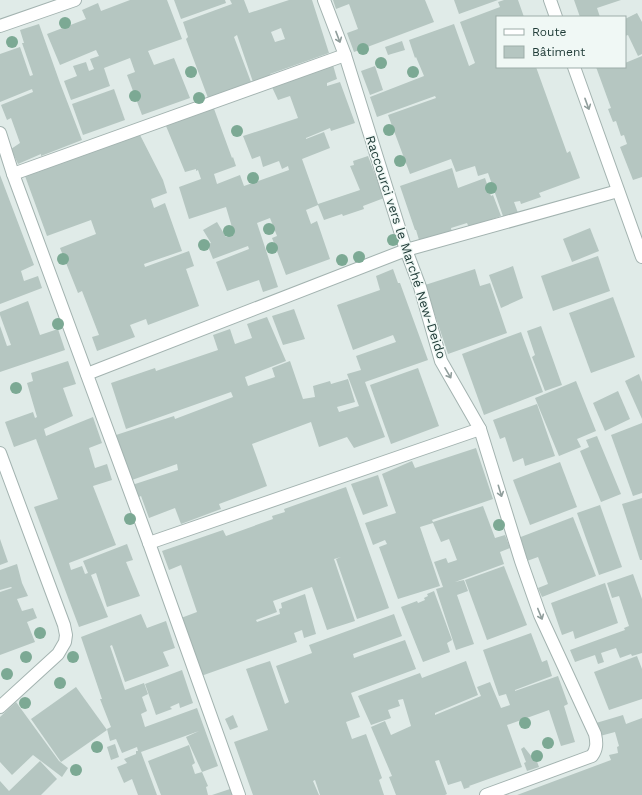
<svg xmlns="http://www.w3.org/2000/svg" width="642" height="795" viewBox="0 0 642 795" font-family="'Work Sans',sans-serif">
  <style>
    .building { fill: #b5c6c1; fill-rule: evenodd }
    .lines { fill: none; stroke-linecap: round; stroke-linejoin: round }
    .minor-casing { stroke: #a3b3b0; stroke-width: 14 }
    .minor { stroke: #fff; stroke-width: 12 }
    .tree { fill: #7ca994 }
    .oneway { stroke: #909e9c }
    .labels { text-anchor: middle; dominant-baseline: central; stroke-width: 3; stroke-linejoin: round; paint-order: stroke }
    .street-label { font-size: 13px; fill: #203c38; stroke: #f0f8f5 }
  </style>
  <rect width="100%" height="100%" fill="#e0ebe8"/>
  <!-- building -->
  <g class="building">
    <path d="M130,0H167L182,39L148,51L154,65L174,58L190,98L142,115L127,75L135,72L130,58L104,68L110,86L71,100L64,81L77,76L73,66L86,62L89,71L94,69L90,59L99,56L96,50L60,65L47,34L86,19L82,10L98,3L101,11Z"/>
    <path d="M174,0H225L226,3L181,19Z"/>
    <path d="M230,0H244L249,13L289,0H312L329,53L270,74L271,76L253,82L237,35L234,37L251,82L208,98L186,39L188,37L183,22L232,4ZM281,28L285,39L275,42L271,32Z"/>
    <path d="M333,0H425L434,22L354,52L347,33L358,29L349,4L336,9Z"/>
    <path d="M454,0H498L459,14Z"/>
    <path d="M504,0H518L524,17H497V67H536L567,153L570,151L580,178L539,193L541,197L521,204L520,201L514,202L518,213L504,219L488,173L478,176L475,166L456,172L451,159L410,174L388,115L436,98L435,96L377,117L370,97L424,76L416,57L415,58L409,40L454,24L469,66L475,63L460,22L500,7L498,2Z"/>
    <path d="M574,0H621L597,8L600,17H580Z"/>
    <path d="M637,13L642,22V54L638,56L628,35L625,36V19Z"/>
    <path d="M39,24L60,83L82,140L41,156V154L18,164L11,149L20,143L11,118L7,120L1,105L33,92L32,89L0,102V54L20,47L30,76L33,75L22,43H24L20,30Z"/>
    <path d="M402,41L405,50L388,55L385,47Z"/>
    <path d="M642,56V177L633,180L620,147L627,144L624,135L621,136L616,121L613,122L608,109L611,108L596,67H625V63Z"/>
    <path d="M333,65L337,79L327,83V86L340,82L355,123L331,131L330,128L306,138V139L324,132L330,148L302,159L318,204L360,190L350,166L354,165L353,161L368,156L384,198L363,206L364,209L343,216L342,214L324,220L318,205L306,210L311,224L317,221L330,259L286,275L272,238L277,236L270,218L257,223L278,287L263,292L259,280L227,291L216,262L249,249L248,246L213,259L207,244L211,243L203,230L217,222L226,237L234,234L226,207L189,219L179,187L201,179L198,170L196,171V169L185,172L166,126L172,123L171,121L213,106L232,158L233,157L236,166L214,174L217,184L240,175L244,186L289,170L288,166L282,169L279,161L263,167L260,156L252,159L243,136L298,118L290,96L278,100L271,85Z"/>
    <path d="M375,66L383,90L370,95L361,71Z"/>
    <path d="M114,89L125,120L83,135L72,104Z"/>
    <path d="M139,133L163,180L167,193L151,199L154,208L165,203L182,251L144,264L145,267L189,251L194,266L186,269L199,306L148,325L146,319L130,325L135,337L97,351L92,337L99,335L82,291L78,293L60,248L96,234L91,220L47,236L25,176Z"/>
    <path d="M452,168L458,188L485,178L491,196L493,195L501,216L479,224L470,230L467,223L451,228L452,233L433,238L432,236L419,240L416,230H415L400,186Z"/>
    <path d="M0,175L34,265L21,271L24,281L38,276L42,288L0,304Z"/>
    <path d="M590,228L599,251L572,262L563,239Z"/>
    <path d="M598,256L610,291L553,311L541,276Z"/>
    <path d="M513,266L523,298L501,308L489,275Z"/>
    <path d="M393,269L398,283H400L428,360L365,382L385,437L354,448L347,437L319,447L311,422L252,444L267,486L219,504L221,509L181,524L175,508L149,518L141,496L137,498L132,485L178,470L177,464L132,480L116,435L174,416L175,419L233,397L231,392L126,429L111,383L155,368L156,371L218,350L213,335L230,329L235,344L252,338L247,324L267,317L286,361L245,377L248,386L275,377L272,368L290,361L303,399L315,397L313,386L330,381L331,384L348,379L355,402L337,407L339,412L359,406L347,374L361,370L356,356L396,342L393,335L353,350L337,305L380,290L376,276Z"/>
    <path d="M475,269L480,286L490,283L507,333L448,354L425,285Z"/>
    <path d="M613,297L635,357L591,373L569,313Z"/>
    <path d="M28,301L40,335L58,329L65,350L0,372V326L7,346L11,345L0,315V312Z"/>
    <path d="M294,309L305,339L283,345L272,316Z"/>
    <path d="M541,326L562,385L545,391L532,357L535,355L527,331Z"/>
    <path d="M521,332L543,392L484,415L462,354Z"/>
    <path d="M68,361L76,384L63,388L73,416L44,429L46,436L93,417L102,443L89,448L95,468L107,464L112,480L93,486L116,545L69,563L71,570L82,566L85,574L88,573L83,561L127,544L133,560L126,562L140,596L107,607L96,573L91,575L108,617L79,627L34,507L58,499L36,439L14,447L5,422L33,412L35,418L37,417L27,383L33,381L31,373Z"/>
    <path d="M418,368L439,426L391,444L370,385Z"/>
    <path d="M639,374L642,382V419L625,381Z"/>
    <path d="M576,381L596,431L577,439L581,447L559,456L535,398Z"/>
    <path d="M618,391L630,419L605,431L593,403Z"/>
    <path d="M537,404L555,456L525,466L523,458L513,462L505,437L500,439L493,420Z"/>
    <path d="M642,423V493L633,496L611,435Z"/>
    <path d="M597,436L621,494L601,502L580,451L589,447L586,440Z"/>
    <path d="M476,448L493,499L432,520L433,522L483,506L495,538L505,535L510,548L500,552L504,564L455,582L464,580L468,591L457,595L474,644L456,650L436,589L443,587L434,562L446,558L448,563L457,560L449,539L441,542L433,523L420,527L440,586L398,599L379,547L387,544L385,540L373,545L365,523L396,513L382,474L412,461L415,468Z"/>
    <path d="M560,462L577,507L530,525L513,480Z"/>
    <path d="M378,475L388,506L363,515L351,484Z"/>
    <path d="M346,487L389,608L357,619L336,559L341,557L334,559L355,621L327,630L312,587L273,601L277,612L256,620L257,622L280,614L279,609L282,608L281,603L305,594L316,634L304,638L302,630L294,633L297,642L201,676L181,618L197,612L181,565L169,570L162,551L223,530L226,536L273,519L272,516L285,512L284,509Z"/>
    <path d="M642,498V560H640L622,504Z"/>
    <path d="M600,505L622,567L599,575L577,513Z"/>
    <path d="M573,517L596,576L542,597L538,588L548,584L538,557L527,561L518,538Z"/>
    <path d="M0,539L8,562L0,565Z"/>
    <path d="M17,564L22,583L28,596L17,599L22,611L33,608L37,618L27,622L35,642L0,655V592L12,588L11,587L0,590V570Z"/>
    <path d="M504,566L527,625L487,640L465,580Z"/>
    <path d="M633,574L642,599V653L632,656L631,654L620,658L616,648L601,653L604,662L598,664L595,655L575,662L570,650L625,630L624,628L629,626L619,596L612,598L607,583Z"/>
    <path d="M605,583L618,623L575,639L573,631L562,635L551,603Z"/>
    <path d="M434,591L452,640L447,643L450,652L423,662L401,607L417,601L418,603L425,600L424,598L428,596L427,594Z"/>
    <path d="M141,614L147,628L166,621L175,648L163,652L169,666L125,682L112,645L110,646L125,690L144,683L148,694L142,697L147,711L141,714L145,727L197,708L218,766L202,772L186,737L199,731L141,752L157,795H138L132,779L124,783L117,767L127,763L124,759L136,754V751H138L137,747L122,753L116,739L110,741L107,729L111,727L100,699H102L81,637Z"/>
    <path d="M394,614L402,636L353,654L354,658L405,640L416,669L351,693L360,717L346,722L352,739L366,734L382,778L379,780L384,795H320L315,780L313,781L319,795H253L234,742L268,730L246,669L270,661L285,704L289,702L276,666L312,653L309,645Z"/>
    <path d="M531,633L542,662L547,660L552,676L515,690V691L558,676L568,704L564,706L575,742L561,746L549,710L507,725L522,767L469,786L470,787L464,789L461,781L448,785L439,760L435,761L447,794L445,795H396L389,777L392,776L371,727L385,721L391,735L411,726L403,699L398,700L400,706L388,710L391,718L371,725L358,696L420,673L422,678L466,661L478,695L435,713V715L481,696L477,687L490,682L501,708L510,705L506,694L499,696L483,650Z"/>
    <path d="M637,656L642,669V699L609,710L594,672Z"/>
    <path d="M182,670L193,703L180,708L179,703L170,707L172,709L156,715L145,684Z"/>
    <path d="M76,687L107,730L61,762L31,719Z"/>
    <path d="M16,702L59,761L68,768L62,777L33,755L12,775L0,762V717Z"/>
    <path d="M233,715L238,727L230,730L225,719Z"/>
    <path d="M623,715L626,724L642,718V795H517L611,760L609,755L618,753L617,747L619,746L615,732L600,736L596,723Z"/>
    <path d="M115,744L119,757L111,760L107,747Z"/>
    <path d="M189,745L195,763L192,765L195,774L202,772L208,786L206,787L208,795H161L148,761Z"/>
    <path d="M524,747L532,757L535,756L539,767L527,771L524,763L526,762L521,749Z"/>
    <path d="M40,761L57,779L41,795H0V781L9,791Z"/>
    <path d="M230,789L232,795H212Z"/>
  </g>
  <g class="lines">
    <defs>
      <g id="minor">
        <path d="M324,0L345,55L406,250L420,287L441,361L480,429L521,561L540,615L595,734C597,743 597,749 592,756L486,795"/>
        <path d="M550,0L556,17"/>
        <path d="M0,26L75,0"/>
        <path d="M574,67L642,257"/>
        <path d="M0,133L13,174L149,543L239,795"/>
        <path d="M13,174L345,55"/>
        <path d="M87,374L406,250L618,191"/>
        <path d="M0,453L64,625L66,635L65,642L58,654L0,707"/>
        <path d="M149,543L480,429"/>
      </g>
    </defs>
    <!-- minor casing -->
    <use href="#minor" class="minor-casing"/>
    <!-- minor -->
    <use href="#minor" class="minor"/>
  </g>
  <!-- trees -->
  <g class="tree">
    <circle cx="65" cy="23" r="6"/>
    <circle cx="12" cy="42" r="6"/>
    <circle cx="363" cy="49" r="6"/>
    <circle cx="381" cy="63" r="6"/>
    <circle cx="191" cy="72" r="6"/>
    <circle cx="413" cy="72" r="6"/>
    <circle cx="135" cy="96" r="6"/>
    <circle cx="199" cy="98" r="6"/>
    <circle cx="389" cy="130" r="6"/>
    <circle cx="237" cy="131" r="6"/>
    <circle cx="400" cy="161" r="6"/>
    <circle cx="253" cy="178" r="6"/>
    <circle cx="491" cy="188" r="6"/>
    <circle cx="269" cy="229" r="6"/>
    <circle cx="229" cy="231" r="6"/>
    <circle cx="393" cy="240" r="6"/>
    <circle cx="204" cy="245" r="6"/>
    <circle cx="272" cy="248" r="6"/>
    <circle cx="359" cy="257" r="6"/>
    <circle cx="63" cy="259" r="6"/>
    <circle cx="342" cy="260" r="6"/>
    <circle cx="58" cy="324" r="6"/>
    <circle cx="16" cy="388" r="6"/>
    <circle cx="130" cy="519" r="6"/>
    <circle cx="499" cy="525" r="6"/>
    <circle cx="40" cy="633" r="6"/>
    <circle cx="26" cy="657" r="6"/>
    <circle cx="73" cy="657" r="6"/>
    <circle cx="7" cy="674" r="6"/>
    <circle cx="60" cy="683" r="6"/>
    <circle cx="25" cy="703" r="6"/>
    <circle cx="525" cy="723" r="6"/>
    <circle cx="548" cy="743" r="6"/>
    <circle cx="97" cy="747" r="6"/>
    <circle cx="537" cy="756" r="6"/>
    <circle cx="76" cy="770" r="6"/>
  </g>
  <!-- one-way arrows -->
  <defs><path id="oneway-shaft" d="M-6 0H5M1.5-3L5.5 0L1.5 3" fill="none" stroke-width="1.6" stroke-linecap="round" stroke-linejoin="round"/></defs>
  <g class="oneway">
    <use href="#oneway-shaft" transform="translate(338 37) rotate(69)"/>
    <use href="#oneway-shaft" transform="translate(587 104) rotate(70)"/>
    <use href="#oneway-shaft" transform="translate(448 373) rotate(60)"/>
    <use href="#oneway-shaft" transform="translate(500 491) rotate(73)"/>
    <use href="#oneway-shaft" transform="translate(540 614) rotate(68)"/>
  </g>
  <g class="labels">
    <!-- street labels -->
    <g class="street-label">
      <text transform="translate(406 247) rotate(72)">Raccourci vers le Marché New-Deido</text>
    </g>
  </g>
  <!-- legend -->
  <rect x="496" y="16" width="130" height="52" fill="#f0f8f5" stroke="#9dada9"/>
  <rect x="504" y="29" width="20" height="6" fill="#ffffff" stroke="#9dada9"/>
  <text x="532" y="36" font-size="12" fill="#203c38">Route</text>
  <rect x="504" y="46" width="20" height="12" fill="#b5c6c1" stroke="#9dada9"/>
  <text x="532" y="56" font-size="12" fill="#203c38">Bâtiment</text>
</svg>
